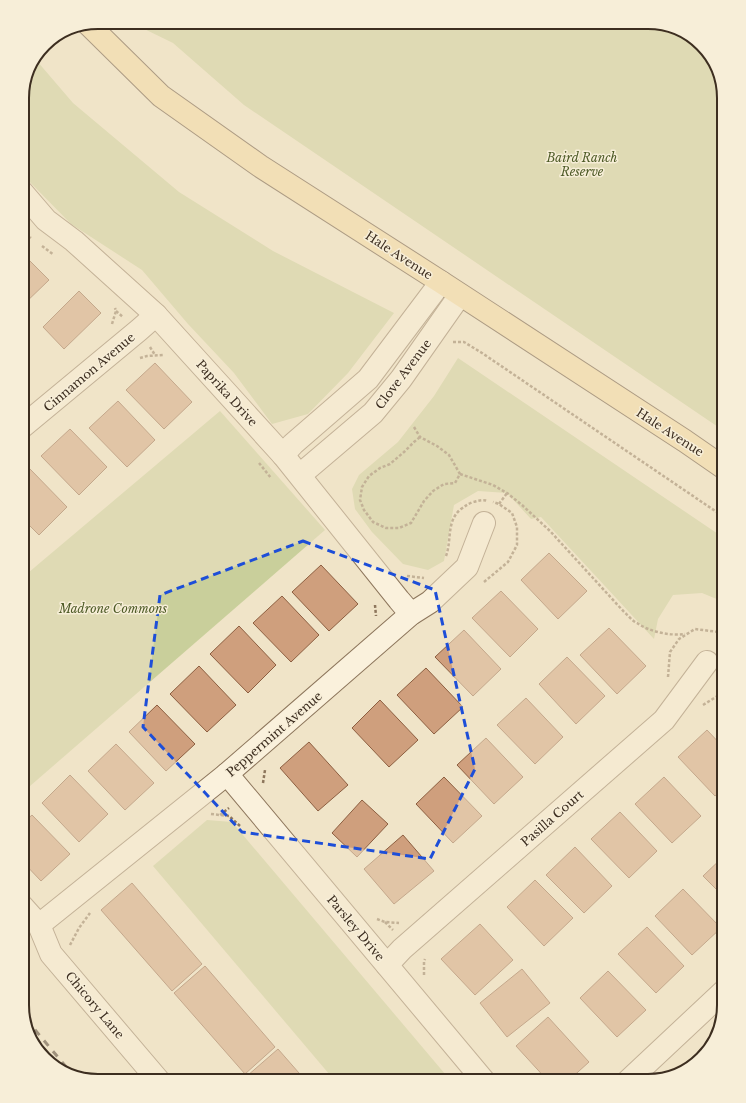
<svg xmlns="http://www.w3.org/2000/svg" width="746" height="1103" viewBox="0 0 746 1103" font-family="'Libre Baskerville',serif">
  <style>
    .green { fill: #c9cf9b }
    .building { fill: #cf9f7d; stroke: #8d5f41 }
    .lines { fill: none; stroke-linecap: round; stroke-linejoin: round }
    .minor-casing { stroke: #8d765c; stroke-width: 24 }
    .major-casing { stroke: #5b4430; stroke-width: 24 }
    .path { stroke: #8d765c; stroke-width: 2.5; stroke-dasharray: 3 2; stroke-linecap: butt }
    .minor { stroke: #faf1dc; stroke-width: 22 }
    .major { stroke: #f3d9a0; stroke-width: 22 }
    .rail { stroke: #3d2e20; stroke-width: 3; stroke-dasharray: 7 7; stroke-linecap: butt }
    .marked { fill: none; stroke: #1d4ed8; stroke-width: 3; stroke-dasharray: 8 5; stroke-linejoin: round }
    .labels { text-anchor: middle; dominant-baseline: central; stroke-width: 3; stroke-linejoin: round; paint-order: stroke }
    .park-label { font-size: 12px; font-style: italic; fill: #4d5a26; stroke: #f7eed8 }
    .street-label { font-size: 12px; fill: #3d2e20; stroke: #f7eed8 }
    .rim { fill: none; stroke: #3d2e20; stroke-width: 2 }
  </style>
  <rect width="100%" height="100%" fill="#f0e4c8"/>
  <!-- green -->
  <g class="green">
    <path d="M130,22H653L690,35L714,60L724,98V431L244,105L173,43Z"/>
    <path d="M37,61L73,103L179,192L273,251L394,313L348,373L308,414L272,424L234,373L188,324L142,270L71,224L22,174V93Z"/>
    <path d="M458,358L724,538V602L702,593L673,595L658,619L654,639L541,517L531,519L507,493L478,491L454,505L444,561L428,570L403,564L372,532L355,509L352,489L359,475L398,442L434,396Z"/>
    <path d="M220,411L325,530L22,793V578Z"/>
    <path d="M207,820L232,822L451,1081H335L153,866Z"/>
  </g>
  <!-- building -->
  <g class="building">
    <path d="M27,258L49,280L22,306V263Z"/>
    <path d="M79,291L101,313L64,349L43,327Z"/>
    <path d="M155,363L192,402L164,429L126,390Z"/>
    <path d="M118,401L155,440L127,467L89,428Z"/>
    <path d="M70,429L107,467L79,495L41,456Z"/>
    <path d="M30,469L67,507L39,535L22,518V476Z"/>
    <path d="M549,553L587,591L558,619L521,580Z"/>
    <path d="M321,565L358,604L329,631L292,592Z"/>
    <path d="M501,591L538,629L510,657L472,618Z"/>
    <path d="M282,596L319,635L291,662L253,623Z"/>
    <path d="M239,626L276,665L248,693L210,654Z"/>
    <path d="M609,628L646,666L617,694L580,655Z"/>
    <path d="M464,630L501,669L473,696L435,657Z"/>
    <path d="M567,657L605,696L576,724L539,684Z"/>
    <path d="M199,666L236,705L207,732L170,694Z"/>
    <path d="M426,668L463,707L434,734L397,695Z"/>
    <path d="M526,698L563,737L535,764L497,725Z"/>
    <path d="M380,700L418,740L389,767L352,728Z"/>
    <path d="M157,705L195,744L166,771L129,732Z"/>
    <path d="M707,730L724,748V788L715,796L678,757Z"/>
    <path d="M486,738L523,777L494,804L457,765Z"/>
    <path d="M309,742L348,785L318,811L280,768Z"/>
    <path d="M116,744L154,783L125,810L88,771Z"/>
    <path d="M70,775L108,814L79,842L42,803Z"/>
    <path d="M444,777L482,816L453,843L416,804Z"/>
    <path d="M664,777L701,816L672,843L635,804Z"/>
    <path d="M362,800L388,824L357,857L332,833Z"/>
    <path d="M620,812L657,851L629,878L591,839Z"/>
    <path d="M32,815L70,854L41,881L22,861V824Z"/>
    <path d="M403,835L434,871L394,904L364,869Z"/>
    <path d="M575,847L612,886L584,913L546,875Z"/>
    <path d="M724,856V897L703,876Z"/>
    <path d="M535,880L573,918L544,946L507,907Z"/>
    <path d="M132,883L202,964L172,991L101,910Z"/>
    <path d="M683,889L721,928L692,955L655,916Z"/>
    <path d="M480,924L513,960L475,995L441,959Z"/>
    <path d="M647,927L684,966L656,993L618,954Z"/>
    <path d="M205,966L275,1047L245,1074L174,993Z"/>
    <path d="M522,969L550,1003L507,1037L480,1003Z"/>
    <path d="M608,971L646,1010L617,1037L580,998Z"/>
    <path d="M548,1017L589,1062L568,1081H548L516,1046Z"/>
    <path d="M278,1049L306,1081H252L247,1076Z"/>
  </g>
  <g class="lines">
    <defs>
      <g id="minor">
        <path d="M22,192L46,220L74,241L156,315L283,455L399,600L411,614"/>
        <path d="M22,427L139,330L156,315"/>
        <path d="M283,455L293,444L368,379L441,282"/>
        <path d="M300,475L373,413L401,379L460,295"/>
        <path d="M227,774L484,1081"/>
        <path d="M22,906L39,925L51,954L159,1081"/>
        <path d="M39,925L227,774L411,614L430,602L467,567L484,523"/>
        <path d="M387,965L402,949L664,720L707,662"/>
        <path d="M628,1081L724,991"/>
      </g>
      <path id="major" d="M88,24L161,96L260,166L441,282L685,441L724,468"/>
    </defs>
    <!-- minor casing -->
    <use href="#minor" class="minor-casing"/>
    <!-- major casing -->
    <use href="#major" class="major-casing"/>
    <!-- path -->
    <g class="path">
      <path d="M22,231L31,238"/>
      <path d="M42,246L54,255"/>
      <path d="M116,311L123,317"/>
      <path d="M112,324L116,311L115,308"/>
      <path d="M453,342H464L482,353L724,517"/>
      <path d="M150,347L155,355"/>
      <path d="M140,358L147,356L163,355L164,356"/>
      <path d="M414,427L420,437L437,446L449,455L460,474L455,483L444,484L433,491L424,501L411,523L399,528H386L373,522L364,510L360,500L362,487L369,476L380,468L390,464L404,452L414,442L420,437"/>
      <path d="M22,454L29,447"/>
      <path d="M259,463L271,478"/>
      <path d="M460,474L493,485L507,493L522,505L550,531L625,613C629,616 632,621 637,623C650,632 670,636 685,634"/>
      <path d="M499,504L507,493"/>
      <path d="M446,556C452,540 446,521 461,509C465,506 468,504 473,502C478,501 482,499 488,501"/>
      <path d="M407,576L424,578"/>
      <path d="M484,582L508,562L517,545V527L512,513L499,504L493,502"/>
      <path d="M375,605L376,616"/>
      <path d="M668,677L670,652L679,639L695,629L718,632L724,637"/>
      <path d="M703,705L724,692"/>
      <path d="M263,783L265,770"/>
      <path d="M211,814L229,816L240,826"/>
      <path d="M220,815L229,808"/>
      <path d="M377,919L385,922L399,923"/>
      <path d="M385,922L393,930"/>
      <path d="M70,945L79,928L90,913"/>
      <path d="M424,975V962L425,959"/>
    </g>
    <!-- minor -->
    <use href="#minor" class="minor"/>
    <!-- major -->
    <use href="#major" class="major"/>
    <!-- rail -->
    <path class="rail" d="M26,1019L72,1074"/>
  </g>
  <!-- marked area -->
  <path d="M0 0H746V1103H0ZM303,541L435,590L475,769L430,859L242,832L143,727L160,595Z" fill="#f0e4c8" fill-opacity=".55" fill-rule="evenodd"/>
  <path class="marked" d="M303,541L435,590L475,769L430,859L242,832L143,727L160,595Z"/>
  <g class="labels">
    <!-- park labels -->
    <g class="park-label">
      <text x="582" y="157">Baird Ranch<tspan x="582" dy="14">Reserve</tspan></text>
      <text x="113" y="608">Madrone Commons</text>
    </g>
    <!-- street labels -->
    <g class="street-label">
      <text transform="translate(399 255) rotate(33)">Hale Avenue</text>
      <text transform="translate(89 372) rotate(-40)">Cinnamon Avenue</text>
      <text transform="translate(403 374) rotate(-53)">Clove Avenue</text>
      <text transform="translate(227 393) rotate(48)">Paprika Drive</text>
      <text transform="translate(670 432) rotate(33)">Hale Avenue</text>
      <text transform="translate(274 734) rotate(-41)">Peppermint Avenue</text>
      <text transform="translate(552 818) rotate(-41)">Pasilla Court</text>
      <text transform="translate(356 928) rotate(50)">Parsley Drive</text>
      <text transform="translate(95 1005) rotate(50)">Chicory Lane</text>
    </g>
  </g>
  <!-- crop -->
  <path d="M0 0H746V1103H0ZM98 29H648A69 69 0 0 1 717 98V1005A69 69 0 0 1 648 1074H98A69 69 0 0 1 29 1005V98A69 69 0 0 1 98 29Z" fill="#f7eed8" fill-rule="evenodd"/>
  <path class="rim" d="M98 29H648A69 69 0 0 1 717 98V1005A69 69 0 0 1 648 1074H98A69 69 0 0 1 29 1005V98A69 69 0 0 1 98 29Z"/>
</svg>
